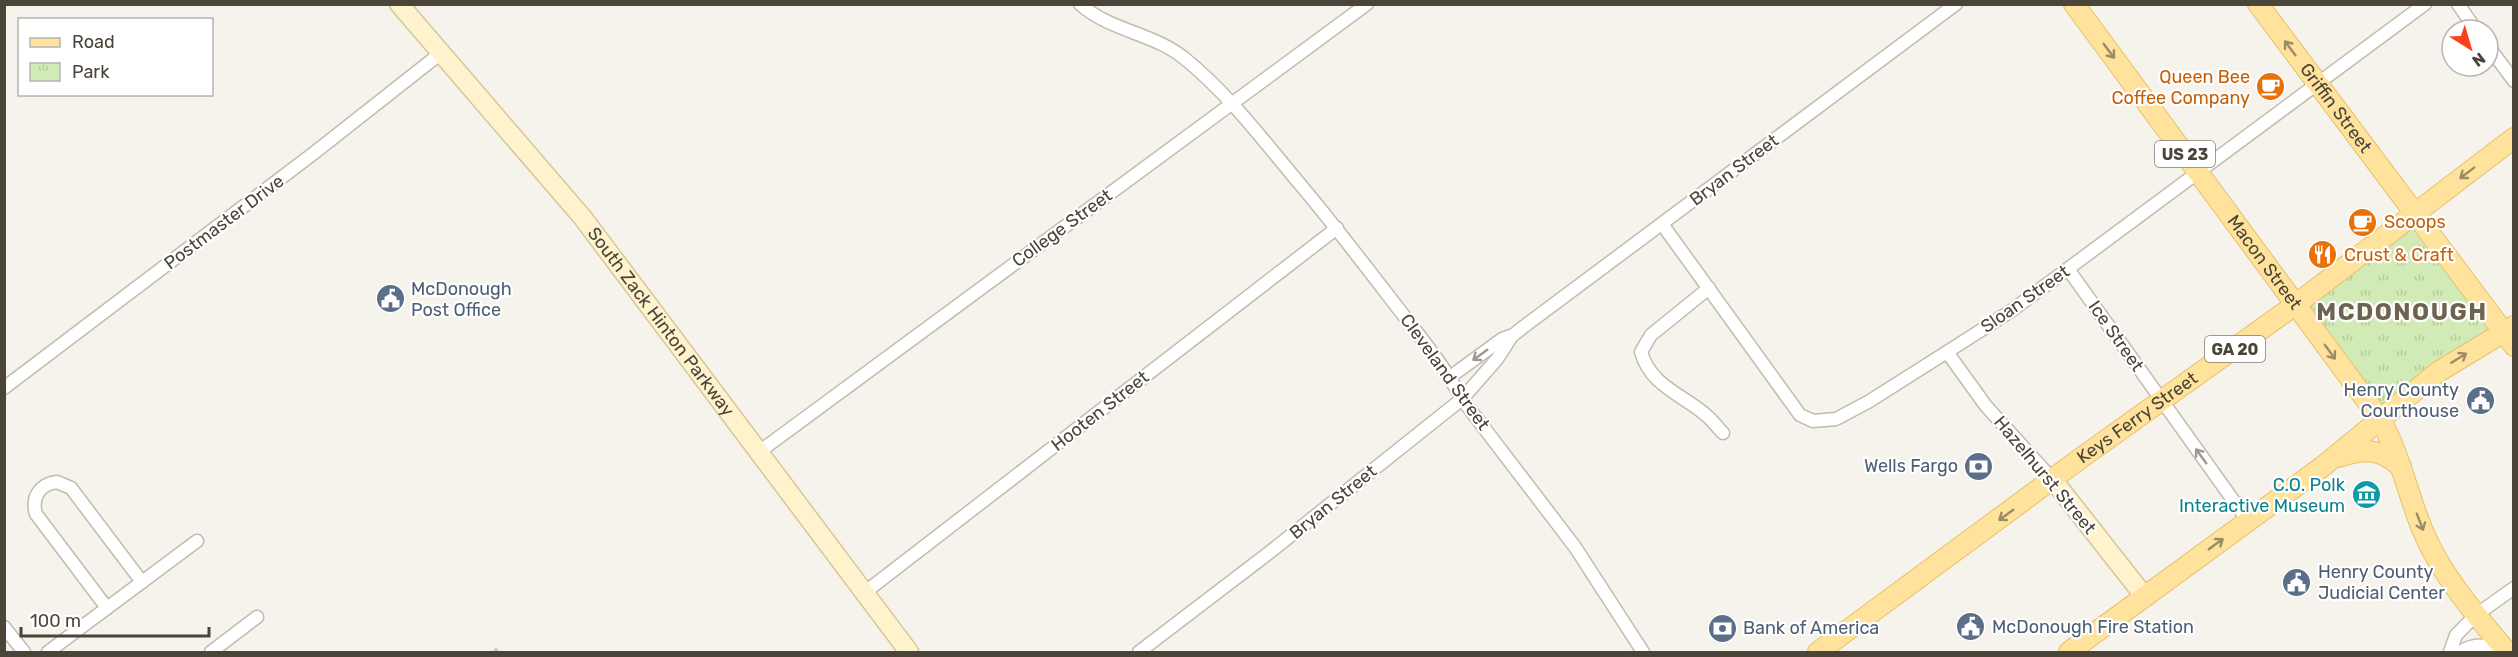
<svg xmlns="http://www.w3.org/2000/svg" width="2518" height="657" viewBox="0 0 2518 657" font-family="Rubik,sans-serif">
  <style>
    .park { fill: url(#park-tufts) }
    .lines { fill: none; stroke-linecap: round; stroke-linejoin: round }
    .stream { stroke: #a9d4f2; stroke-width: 4 }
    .street-casing { stroke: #c2bbae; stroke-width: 15 }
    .secondary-casing { stroke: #d6c79b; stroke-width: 21 }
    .primary-casing { stroke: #e6c16a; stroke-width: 22 }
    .street { stroke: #fff; stroke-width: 12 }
    .secondary { stroke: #fff3cd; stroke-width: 18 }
    .primary { stroke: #ffe39c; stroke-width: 20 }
    .oneway { stroke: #9c8c66 }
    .oneway2 { stroke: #9c9892 }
    .labels { text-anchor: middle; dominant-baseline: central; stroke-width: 4.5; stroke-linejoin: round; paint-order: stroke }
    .shield { fill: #fff; stroke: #817c74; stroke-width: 1.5 }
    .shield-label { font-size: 16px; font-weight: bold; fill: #4b4439 }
    .food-label { font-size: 18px; fill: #c56008; stroke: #fff; text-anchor: start }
    .street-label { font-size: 18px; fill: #4b4439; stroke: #fff }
    .service-label { font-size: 18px; fill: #4e5e75; stroke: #fff; text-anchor: start }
    .culture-label { font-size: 18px; fill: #0d838f; stroke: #fff; text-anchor: end }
    .district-label { font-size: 24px; font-weight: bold; letter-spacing: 1.5px; fill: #6e6250; stroke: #fff }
  </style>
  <defs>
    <pattern id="park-tufts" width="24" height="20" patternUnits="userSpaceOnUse" patternTransform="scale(1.5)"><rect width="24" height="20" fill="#d2eab5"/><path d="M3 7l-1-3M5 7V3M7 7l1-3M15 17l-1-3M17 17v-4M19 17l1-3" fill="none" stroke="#b6ca9c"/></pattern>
  </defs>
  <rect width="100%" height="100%" fill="#f6f3ec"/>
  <!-- park -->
  <path class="park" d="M2413,213L2504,333L2380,419L2295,305Z"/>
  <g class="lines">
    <!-- stream -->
    <path class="stream" d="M495,652L496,650"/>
    <defs>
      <g id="street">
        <path d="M1080,4C1110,31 1153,33 1184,58C1230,95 1266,144 1304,189C1335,226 1364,264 1394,303C1418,334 1443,364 1462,399L1575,547L1643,652"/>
        <path d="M2458,4L2476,30"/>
        <path d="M2488,46L2514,81"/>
        <path d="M1662,224L1800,415L1813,421L1836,419L1868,402L1947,352L2011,311L2425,4"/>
        <path d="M2068,269L2248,521"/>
        <path d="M1709,288L1651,335L1641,352C1651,387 1684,395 1707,416C1713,421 1717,427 1723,433"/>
        <path d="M1947,352L1986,406L2053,480"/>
        <path d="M1450,377L1502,339L1510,336"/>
        <path d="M4,388L314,153L441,53"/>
        <path d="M759,452L1367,4"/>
        <path d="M864,593L1337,228"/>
        <path d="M107,608L36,514C31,497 40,484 57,482L71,488L142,582"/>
        <path d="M4,627L24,652"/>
        <path d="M48,652L197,541"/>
        <path d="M211,652L257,617"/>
        <path d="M1139,652L1270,552L1462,399L1497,359L1512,336L1522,328L1956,4"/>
        <path d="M2450,652L2456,635L2476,615L2514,588"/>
        <path d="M2460,652C2476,642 2488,645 2504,652"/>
      </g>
      <g id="secondary">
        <path id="s1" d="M399,4L583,218L909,652"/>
        <path d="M2053,480L2145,597"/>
      </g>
      <g id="primary">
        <path id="s2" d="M2074,4L2380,419C2404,461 2410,510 2433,552C2453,589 2481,621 2507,652"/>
        <path id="s3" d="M2258,4L2514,346"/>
        <path d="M2338,457C2364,449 2380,447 2401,467"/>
        <path id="s4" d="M1818,652L2081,458L2295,305L2514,138"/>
        <path d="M2069,652L2322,467L2438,372L2514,326"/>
      </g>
    </defs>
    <!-- street casing -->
    <use href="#street" class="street-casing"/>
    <!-- secondary casing -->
    <use href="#secondary" class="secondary-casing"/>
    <!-- primary casing -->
    <use href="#primary" class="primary-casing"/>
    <!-- street -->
    <use href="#street" class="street"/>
    <!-- secondary -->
    <use href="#secondary" class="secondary"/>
    <!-- primary -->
    <use href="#primary" class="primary"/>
  </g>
  <!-- one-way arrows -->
  <defs><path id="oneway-shaft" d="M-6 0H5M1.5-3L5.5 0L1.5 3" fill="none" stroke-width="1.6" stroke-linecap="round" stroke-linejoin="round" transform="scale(1.5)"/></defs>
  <g class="oneway">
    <use href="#oneway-shaft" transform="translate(2290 48) rotate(-127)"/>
    <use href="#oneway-shaft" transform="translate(2109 51) rotate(53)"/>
    <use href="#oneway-shaft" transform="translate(2467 173) rotate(143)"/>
    <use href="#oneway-shaft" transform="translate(2330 352) rotate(54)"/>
    <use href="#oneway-shaft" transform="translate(2459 358) rotate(-32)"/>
    <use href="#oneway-shaft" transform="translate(2006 515) rotate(144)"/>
    <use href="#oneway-shaft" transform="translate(2420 522) rotate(69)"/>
    <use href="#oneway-shaft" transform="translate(2216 544) rotate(-36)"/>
  </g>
  <g class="oneway2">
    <use href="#oneway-shaft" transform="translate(1480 355) rotate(144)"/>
    <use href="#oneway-shaft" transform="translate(2201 456) rotate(-126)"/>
  </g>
  <!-- icons -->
  <defs>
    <symbol id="cafe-disc" viewBox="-11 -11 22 22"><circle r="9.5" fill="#e8710a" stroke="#fff"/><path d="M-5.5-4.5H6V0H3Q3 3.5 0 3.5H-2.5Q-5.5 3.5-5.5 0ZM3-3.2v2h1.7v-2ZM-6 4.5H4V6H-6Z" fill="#fff"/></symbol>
    <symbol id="restaurant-disc" viewBox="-11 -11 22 22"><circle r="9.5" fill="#e8710a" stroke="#fff"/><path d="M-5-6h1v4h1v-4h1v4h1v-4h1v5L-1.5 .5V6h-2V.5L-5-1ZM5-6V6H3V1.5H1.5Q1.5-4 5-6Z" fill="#fff"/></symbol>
    <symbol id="civic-disc" viewBox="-11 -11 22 22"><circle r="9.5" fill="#5c6f8a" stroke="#fff"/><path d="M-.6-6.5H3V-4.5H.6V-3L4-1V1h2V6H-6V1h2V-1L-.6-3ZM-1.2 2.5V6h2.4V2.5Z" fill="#fff"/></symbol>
    <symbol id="bank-disc" viewBox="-11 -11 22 22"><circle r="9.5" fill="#5c6f8a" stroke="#fff"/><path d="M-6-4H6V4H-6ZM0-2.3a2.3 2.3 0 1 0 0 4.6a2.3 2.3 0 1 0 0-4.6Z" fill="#fff"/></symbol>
    <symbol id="museum-disc" viewBox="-11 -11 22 22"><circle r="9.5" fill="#0f9aa8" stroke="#fff"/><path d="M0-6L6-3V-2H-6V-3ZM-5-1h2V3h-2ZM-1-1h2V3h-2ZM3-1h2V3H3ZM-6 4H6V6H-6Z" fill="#fff"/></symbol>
  </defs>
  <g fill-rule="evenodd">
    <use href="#cafe-disc" x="2254" y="70" width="33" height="33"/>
    <use href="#cafe-disc" x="2346" y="206" width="33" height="33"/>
    <use href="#restaurant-disc" x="2306" y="238" width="33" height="33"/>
    <use href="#civic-disc" x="374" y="282" width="33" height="33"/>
    <use href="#civic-disc" x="2464" y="384" width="33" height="33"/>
    <use href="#bank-disc" x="1962" y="450" width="33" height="33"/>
    <use href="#museum-disc" x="2350" y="478" width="33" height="33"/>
    <use href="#civic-disc" x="2280" y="566" width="33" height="33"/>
    <use href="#civic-disc" x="1954" y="610" width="33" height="33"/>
    <use href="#bank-disc" x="1706" y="612" width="33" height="33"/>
  </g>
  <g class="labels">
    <!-- shield labels -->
    <g class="shield">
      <rect x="2155" y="141" width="60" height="26" rx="4.5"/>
      <rect x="2205" y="336" width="60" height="26" rx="4.5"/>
    </g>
    <g class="shield-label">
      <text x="2185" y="154">US 23</text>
      <text x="2235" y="349">GA 20</text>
    </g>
    <!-- food labels -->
    <g class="food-label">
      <text x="2250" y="77" text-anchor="end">Queen Bee<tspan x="2250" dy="21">Coffee Company</tspan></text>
      <text x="2384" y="222">Scoops</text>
      <text x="2344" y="255">Crust &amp; Craft</text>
    </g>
    <!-- street labels -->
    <g class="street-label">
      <text stroke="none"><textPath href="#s3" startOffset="130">Griffin Street</textPath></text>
      <text transform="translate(1734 170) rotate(-37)">Bryan Street</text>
      <text transform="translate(224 222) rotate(-37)">Postmaster Drive</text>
      <text transform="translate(1062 228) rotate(-36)">College Street</text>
      <text stroke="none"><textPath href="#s2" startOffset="321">Macon Street</textPath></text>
      <text transform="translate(2025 299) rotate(-35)">Sloan Street</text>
      <text stroke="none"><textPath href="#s1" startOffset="412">South Zack Hinton Parkway</textPath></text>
      <text transform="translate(2116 336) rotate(55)">Ice Street</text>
      <text transform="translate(1445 372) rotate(54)">Cleveland Street</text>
      <text transform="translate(1100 411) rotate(-38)">Hooten Street</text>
      <text stroke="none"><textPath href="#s4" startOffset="396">Keys Ferry Street</textPath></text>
      <text transform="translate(2045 475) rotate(50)">Hazelhurst Street</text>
      <text transform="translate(1333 502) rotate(-39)">Bryan Street</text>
    </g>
    <!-- service labels -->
    <g class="service-label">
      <text x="411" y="289">McDonough<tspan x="411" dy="21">Post Office</tspan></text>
      <text x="2459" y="390" text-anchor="end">Henry County<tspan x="2459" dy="21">Courthouse</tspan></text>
      <text x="1958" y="466" text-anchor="end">Wells Fargo</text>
      <text x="2318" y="572">Henry County<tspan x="2318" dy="21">Judicial Center</tspan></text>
      <text x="1992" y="627">McDonough Fire Station</text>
      <text x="1743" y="628">Bank of America</text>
    </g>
    <!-- culture labels -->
    <g class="culture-label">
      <text x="2345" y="485">C.O. Polk<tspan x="2345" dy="21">Interactive Museum</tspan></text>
    </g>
    <!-- district labels -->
    <g class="district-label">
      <text x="2402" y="312">MCDONOUGH</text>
    </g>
  </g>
  <!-- border -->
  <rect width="2518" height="657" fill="none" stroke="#4b4439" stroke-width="12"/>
  <!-- legend -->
  <rect x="18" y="18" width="195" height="78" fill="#ffffff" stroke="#b7b4b0" stroke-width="1.5"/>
  <rect x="30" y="38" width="30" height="9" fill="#ffe39c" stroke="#b7b4b0" stroke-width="1.5"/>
  <text x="72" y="48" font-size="18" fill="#4b4439">Road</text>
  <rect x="30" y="63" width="30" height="18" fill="url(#park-tufts)" stroke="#b7b4b0" stroke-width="1.5"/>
  <text x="72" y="78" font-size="18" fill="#4b4439">Park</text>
  <!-- north arrow -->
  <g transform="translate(2470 48) rotate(143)"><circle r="28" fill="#ffffff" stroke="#b7b4b0" stroke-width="1.5"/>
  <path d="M0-4.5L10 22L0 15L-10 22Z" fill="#fc3f1d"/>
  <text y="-9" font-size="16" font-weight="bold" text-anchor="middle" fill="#4b4439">N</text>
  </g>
  <!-- scale -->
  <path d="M21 627v9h188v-9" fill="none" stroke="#4b4439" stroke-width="3"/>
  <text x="30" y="627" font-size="18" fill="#4b4439" stroke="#ffffff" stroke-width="4.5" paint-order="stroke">100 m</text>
</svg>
